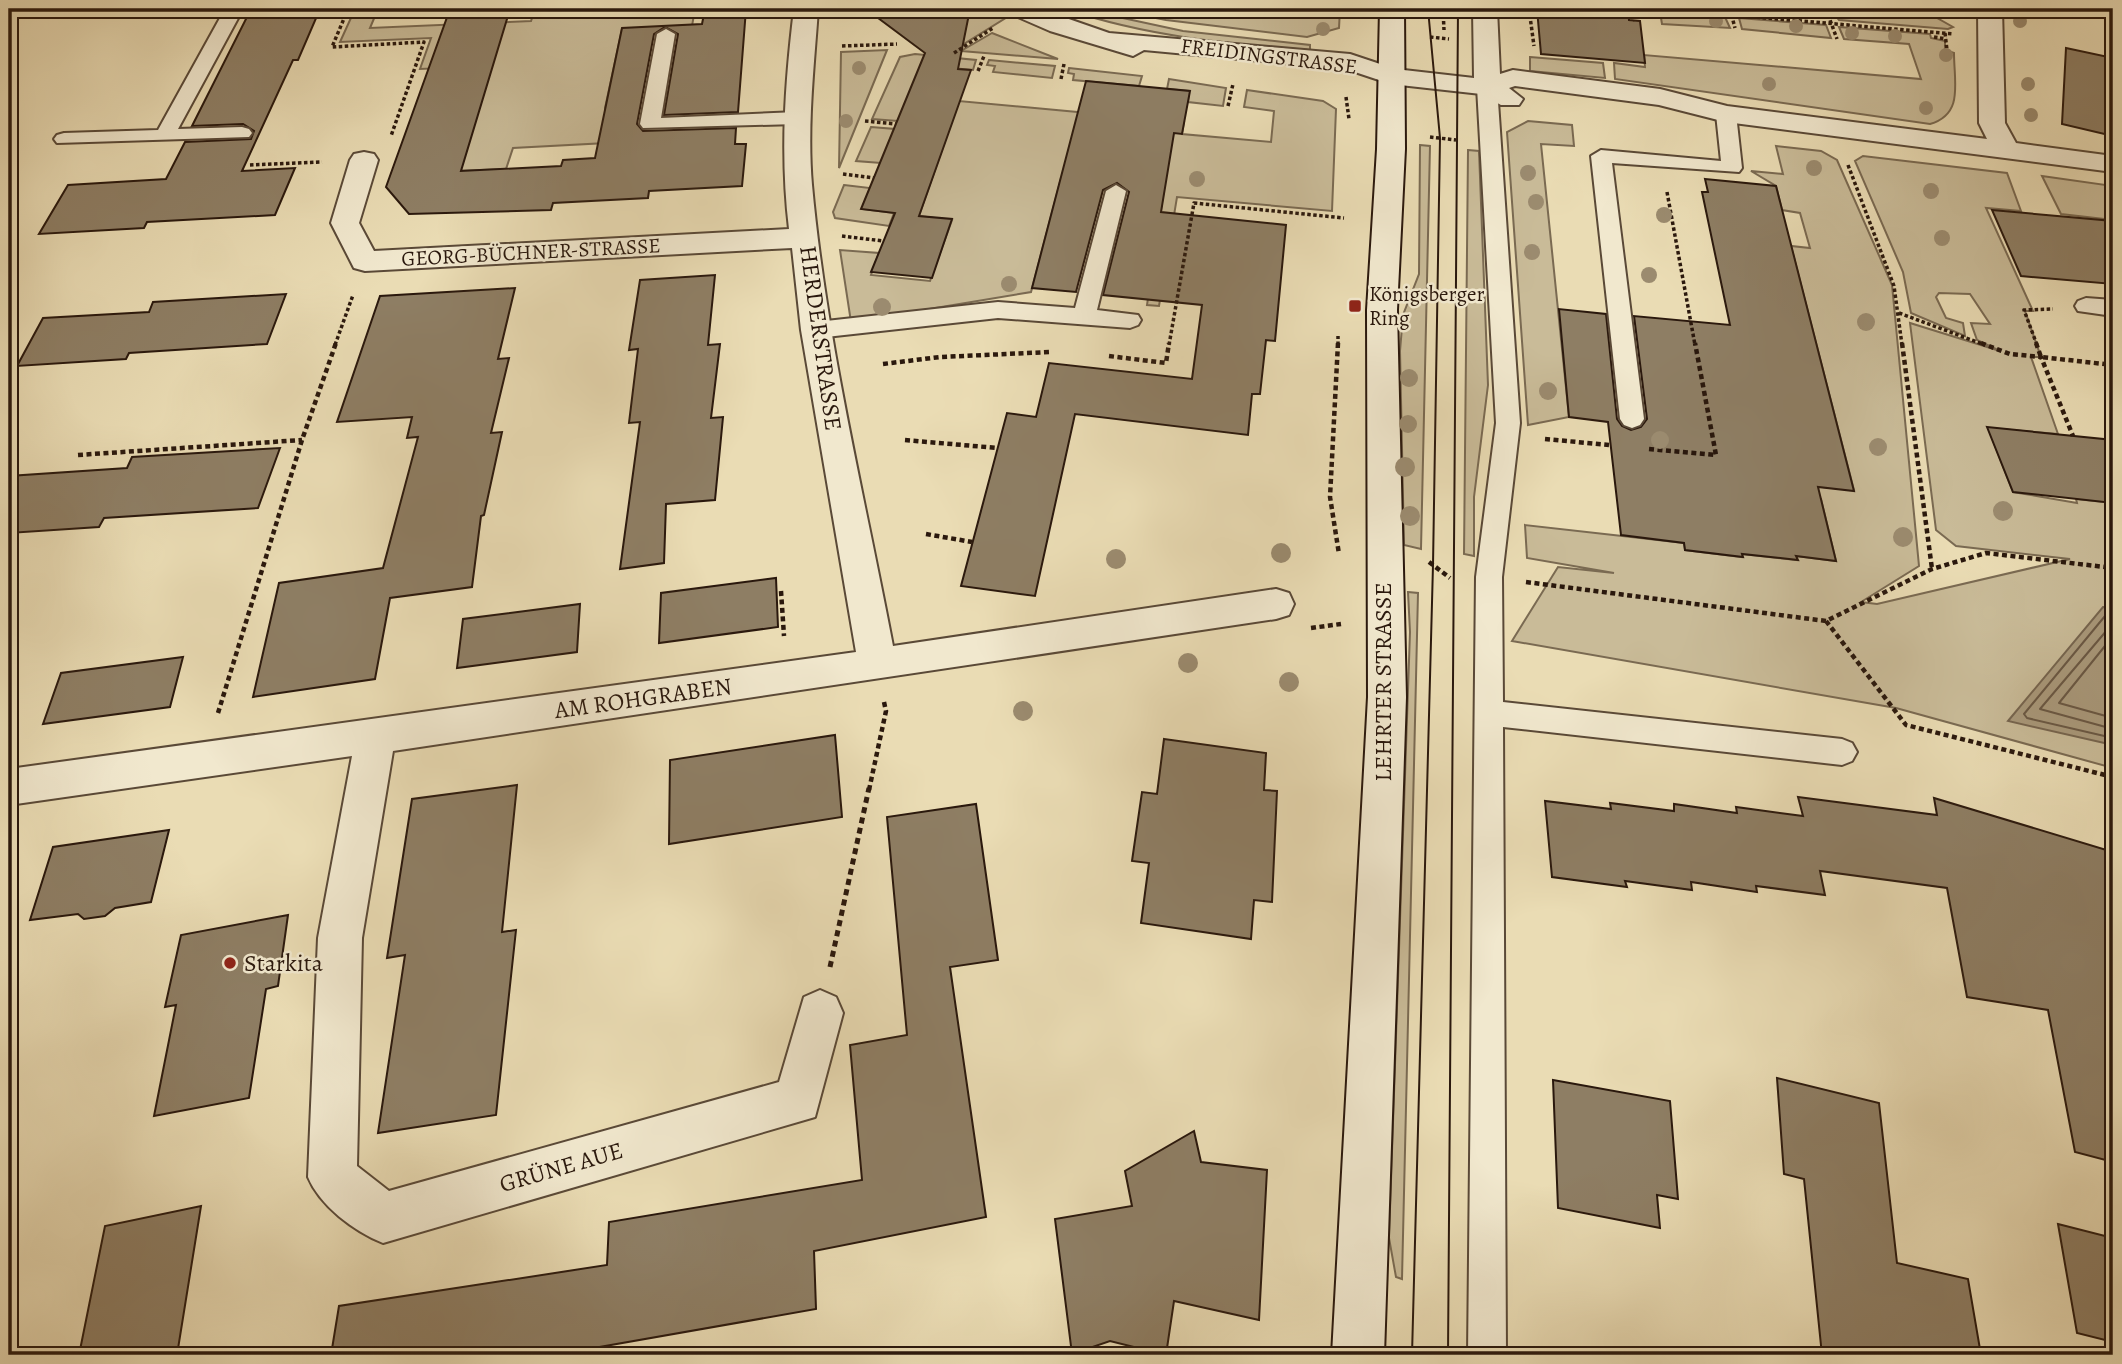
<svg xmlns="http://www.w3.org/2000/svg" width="2122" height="1364" viewBox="0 0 2122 1364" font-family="Alegreya,serif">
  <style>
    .green { fill: #c9bb98; stroke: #7a6a52; stroke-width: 2 }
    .water { fill: #a9997b; stroke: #76654f; stroke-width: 2 }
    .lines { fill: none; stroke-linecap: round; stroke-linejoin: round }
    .shore { stroke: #6a5844; stroke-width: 2 }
    .building { fill: #8e7e64; stroke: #2a180d; stroke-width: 2 }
    .lane-casing { stroke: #5a4937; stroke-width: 4 }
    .street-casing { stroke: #5a4937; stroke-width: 4 }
    .secondary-casing { stroke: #2a180d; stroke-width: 4 }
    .path-far2 { stroke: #2a180d; stroke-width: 3.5; stroke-dasharray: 3.5 2.5; stroke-linecap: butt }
    .path-far1 { stroke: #2a180d; stroke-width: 4.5; stroke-dasharray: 5 3.5; stroke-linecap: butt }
    .path { stroke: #2a180d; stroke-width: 5; stroke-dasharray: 6 4.5; stroke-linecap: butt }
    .lane { fill: #f1e8ce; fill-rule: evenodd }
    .street { fill: #f1e8ce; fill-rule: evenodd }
    .secondary { fill: #f1e8ce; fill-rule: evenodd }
    .tram { stroke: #2a180d; stroke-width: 2 }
    .tree { fill: #9b8b6f }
    .poi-dot { fill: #8f2418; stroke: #f1e8ce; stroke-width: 2.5 }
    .labels { text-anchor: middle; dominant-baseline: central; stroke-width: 5; stroke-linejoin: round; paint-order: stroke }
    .far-street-label { font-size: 21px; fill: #2a180d; stroke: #f1e8ce }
    .far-poi-label { font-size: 21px; fill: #2a180d; stroke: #f1e8ce; text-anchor: start }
    .street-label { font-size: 24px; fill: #2a180d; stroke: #f1e8ce }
    .poi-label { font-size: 24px; fill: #2a180d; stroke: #f1e8ce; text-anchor: start }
  </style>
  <rect width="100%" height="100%" fill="#eadcb4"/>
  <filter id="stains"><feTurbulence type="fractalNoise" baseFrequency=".00286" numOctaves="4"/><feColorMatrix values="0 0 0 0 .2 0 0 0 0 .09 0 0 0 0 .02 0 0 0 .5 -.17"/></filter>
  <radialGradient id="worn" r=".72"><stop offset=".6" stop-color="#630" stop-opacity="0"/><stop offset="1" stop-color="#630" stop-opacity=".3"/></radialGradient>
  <!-- green -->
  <g class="green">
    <path d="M355,9H378L370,28L531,21L535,9H695L692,26L622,29L605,108L625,142L513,148L506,169L453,171L492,66L420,69L431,38L340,42Z"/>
    <path d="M954,9H986L1004,19L954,50L967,23L965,17Z"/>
    <path d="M1066,9H1081L1183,31L1310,45V50C1228,44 1144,36 1066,9Z"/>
    <path d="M1110,9H1340L1339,28L1307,37L1166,20Z"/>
    <path d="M1734,9H1823L1826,16L1822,18Z"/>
    <path d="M1831,10L1937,18L1953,27L1948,29L1839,20Z"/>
    <path d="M1660,12L1725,17L1730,28L1662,24Z"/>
    <path d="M1739,18L1826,25L1831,38L1742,29Z"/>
    <path d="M1839,27L1930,34L1931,38L1945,41V50L1954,53C1954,83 1964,114 1930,124L1615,79L1614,63L1645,67L1644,55L1921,79L1909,44L1844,39Z"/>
    <path d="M992,33L1058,59L961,51Z"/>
    <path d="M887,50L839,168L841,52Z"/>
    <path d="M915,54L976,60L973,70L941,67L898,121L872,119L900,57Z"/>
    <path d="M1530,57L1603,63L1605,78L1530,71Z"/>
    <path d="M989,60L1055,66L1052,78L993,72L995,66L987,65Z"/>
    <path d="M1069,68L1142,76L1139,86L1073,80L1074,74L1068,73Z"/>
    <path d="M1169,79L1226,88L1223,106L1188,102L1189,91L1167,89Z"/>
    <path d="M1247,90L1323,101L1336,109L1332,211L1177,197L1159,306L1147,305L1164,189L1061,178L1031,292L851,322L840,250L879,253L871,275L930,281L952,220L919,216L959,101L1184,122L1182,134L1271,142L1274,111L1244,107Z"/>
    <path d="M1528,121L1572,125L1574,146L1541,144L1569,417L1528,425L1507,132Z"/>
    <path d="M871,127L895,129L881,163L856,161Z"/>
    <path d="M1420,145L1430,146L1421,549L1404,545L1400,351L1403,315L1419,274Z"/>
    <path d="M1776,146L1821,151L1837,160L1892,285L1919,566L1861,602L1877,604L2070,559L1956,546L1936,530L1910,323L2000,351L1977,340L1971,323L1990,324L1970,294L1939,293L1936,297L1946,318L1963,323L1965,336L1911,313L1903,272L1855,161L1863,156L2007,173L2021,211L1986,208L2033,311H2025L2041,357H2031L2058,434L1988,428L2013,492L2077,503L2076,499L2113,503V768L1896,708L1512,641L1558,567L1614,573L1527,558L1525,525L1684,543L1685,550L1742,557V554L1797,560L1796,556L1836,561L1821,499L1815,498L1812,486L1854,490L1791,246L1810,248L1800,213L1782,210L1776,186L1751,171L1783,174Z"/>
    <path d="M1468,150L1479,151L1488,385L1474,497V556L1464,554Z"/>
    <path d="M2042,176L2113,186V220L2061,214Z"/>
    <path d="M844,185L870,188L862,209L894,213L889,226L835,218L833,212Z"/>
    <path d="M1408,592L1418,593L1402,1279L1396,1277L1389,1238L1410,632Z"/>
  </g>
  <!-- water -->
  <path class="water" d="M2103,607L2113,608V745L2008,721Z"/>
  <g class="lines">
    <!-- shore -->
    <g class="shore">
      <path d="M2113,614L2105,616L2024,714L2027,718L2113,738"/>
      <path d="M2113,623L2040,709L2113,729"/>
      <path d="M2113,636L2059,703L2113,718"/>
    </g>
  </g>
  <!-- building -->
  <g class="building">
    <path d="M251,9H320L298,60H293L242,171L295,168L275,215L147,222L144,228L39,234L68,185L166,179L185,142L251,139L254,131L243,124L192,126Z"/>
    <path d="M450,9H510L461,171L561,166L563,160L595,158L622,28L702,24L705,9H746L738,112L664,115L678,34L665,27L654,34L637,124L643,131L736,128L735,144H746L742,186L649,191L648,198L553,203L551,210L409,214L386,187Z"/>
    <path d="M866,9H970L958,69L971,70L919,216L952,219L932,278L871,272L895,213L861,209L925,53Z"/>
    <path d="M1537,9H1628L1629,20L1640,21L1645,63L1541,54Z"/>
    <path d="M2066,48L2113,58V136L2062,124Z"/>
    <path d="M1086,81L1190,91L1182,134L1174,133L1161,212L1286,225L1275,341L1266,340L1260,394H1252L1248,435L1075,414L1035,596L961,586L1007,413L1036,417L1049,363L1192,379L1202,305L1103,295L1129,192L1117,183L1103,190L1076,292L1032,288Z"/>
    <path d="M1705,179L1776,186L1854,491L1818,487L1836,561L1796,556L1798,560L1742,554L1743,557L1685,550L1684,543L1621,535L1608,422L1569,417L1559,309L1606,314L1617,419L1622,426L1631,430L1641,427L1647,419L1634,316L1730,325L1702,192H1708Z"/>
    <path d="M1992,210L2113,221V284L2021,276Z"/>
    <path d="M715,275L708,345L720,344L711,418L723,417L715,500L666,504L664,563L620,569L640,422L629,423L638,349L629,350L640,280Z"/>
    <path d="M515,288L498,359L509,358L491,433L502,432L484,515L481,516L472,587L390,598L375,679L253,697L279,583L383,568L418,437L407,438L412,417L337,422L380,296Z"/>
    <path d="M286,294L267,344L129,353L126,359L17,366L43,318L149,312L153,302Z"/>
    <path d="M1987,427L2113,440V503L2013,492Z"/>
    <path d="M280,448L258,508L104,518L99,527L9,533V476L127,468L132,457Z"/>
    <path d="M776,578L778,627L659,643L661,593Z"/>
    <path d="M580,604L577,652L457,668L463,619Z"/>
    <path d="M183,657L170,707L43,724L61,673Z"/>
    <path d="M835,735L842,817L669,844L670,760Z"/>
    <path d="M1164,739L1266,753L1264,790L1277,791L1272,902L1254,900L1251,939L1141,923L1149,863L1132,861L1142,792L1157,794Z"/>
    <path d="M517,785L502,932L516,930L496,1115L378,1133L405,955L387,958L412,799Z"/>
    <path d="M1798,797L1937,815L1934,798L2113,852V1162L2075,1152L2048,1010L1967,997L1947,888L1820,871L1825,895L1756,886L1757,892L1691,882L1692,890L1625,881L1627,887L1552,877L1545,801L1611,809L1610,803L1674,811V804L1737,813L1736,807L1803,816Z"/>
    <path d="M976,804L998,960L950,967L986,1217L814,1251L816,1309L554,1355H331L339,1306L607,1265L609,1222L862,1180L850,1045L907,1035L887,817Z"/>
    <path d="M169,830L151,902L115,908L105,916L84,919L78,914L30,920L53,847Z"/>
    <path d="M288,915L278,986L266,989L249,1098L154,1116L176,1005L165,1007L181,935Z"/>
    <path d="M1777,1078L1879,1103L1897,1263L1968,1279L1981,1355H1822L1804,1179L1784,1174Z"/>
    <path d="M1553,1080L1670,1101L1678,1199L1657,1195L1660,1228L1558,1208Z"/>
    <path d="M1194,1131L1201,1162L1267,1170L1259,1320L1174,1301L1166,1355L1110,1341L1072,1354L1055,1219L1132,1206L1125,1171Z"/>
    <path d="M201,1206L177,1355H79L105,1226Z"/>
    <path d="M2058,1224L2113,1238V1342L2077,1333Z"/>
  </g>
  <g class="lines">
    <defs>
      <g id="lane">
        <path d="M225,9H243L178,129L242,127L249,129L252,133L249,137L57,143L54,139L57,135L64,133L158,130Z"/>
        <path d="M666,29L675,34L661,118L797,112L807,118L797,124L643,128L640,124L657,34Z"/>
        <path d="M1487,81L1497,87L1520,423L1502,577L1503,702L1842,739L1852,743L1857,752L1852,761L1842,765L1503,727L1506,1355H1468L1476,577L1496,423L1477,87Z"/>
        <path d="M1726,108L1736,114L1742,168L1739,172L1612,163L1644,419L1640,425L1632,428L1624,425L1620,419L1591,156L1601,150L1721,161L1716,114Z"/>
        <path d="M1116,185L1126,191L1097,310L1138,315L1141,320L1138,325L1130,328L998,318L817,338L809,336L806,330L809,324L817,322L998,302L1075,308L1106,191Z"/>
        <path d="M2086,298L2113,300V316L2078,311L2075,306L2078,301Z"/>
      </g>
      <g id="street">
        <path d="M794,9H818C814,67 807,126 812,185C826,339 864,494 893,646L1276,589L1289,593L1294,604L1289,615L1276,619L393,751L362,938L357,1166L389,1191L779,1082L804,997L820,990L836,997L843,1013L815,1117L383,1243C354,1231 320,1206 308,1177L318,938L352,756L9,805V769L856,652L801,330L792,248L365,271L354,268L331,223L350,160L354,154L364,152L374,154L378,160L359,223L374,251L789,229C780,155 785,83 794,9Z"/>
        <path d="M1008,9H1040L1109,33L1350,54L1395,69L1474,78L1473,9H1497L1500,74L1513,70L1660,89L1727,106L1987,139L1979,123L1978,9H2002L2005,123L2016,143L2113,156V172L1726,122L1659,105L1515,86L1509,88L1523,99L1519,105H1501L1481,94L1391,84L1346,69L1144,50L1133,56L1050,31L1011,14Z"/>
      </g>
      <path id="secondary" d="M1380,9H1404L1405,149L1397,310L1406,697L1384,1355H1332L1368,697L1367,310L1377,149Z"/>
    </defs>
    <!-- lane casing -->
    <use href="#lane" class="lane-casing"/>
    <!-- street casing -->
    <use href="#street" class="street-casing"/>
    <!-- secondary casing -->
    <use href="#secondary" class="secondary-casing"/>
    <!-- path-far2 -->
    <g class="path-far2">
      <path d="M348,9L332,47L424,42L391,136"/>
      <path d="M1443,9L1444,30"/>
      <path d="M1529,9L1534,46"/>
      <path d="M1632,9L1635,21"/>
      <path d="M1661,9L1953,34"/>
      <path d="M1730,9L1735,28"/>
      <path d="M1826,9L1837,39"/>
      <path d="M1945,33L1947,50"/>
      <path d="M1430,37L1449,39"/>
      <path d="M1934,37L1946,39"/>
      <path d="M842,46L897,44"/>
      <path d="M954,53L993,28"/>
      <path d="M978,71L984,56"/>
      <path d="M1061,79L1064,64"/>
      <path d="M1346,97L1349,119"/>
      <path d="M1228,106L1233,84"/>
      <path d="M865,121L896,124"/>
      <path d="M1430,137L1456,140"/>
      <path d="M250,165L322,162"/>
      <path d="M1848,165L1894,286L1902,345"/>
      <path d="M843,174L874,178"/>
      <path d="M1667,192L1695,345"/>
      <path d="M842,236L883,241"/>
      <path d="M1899,313L1985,345"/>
      <path d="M335,345L353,295"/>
      <path d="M1169,345L1194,203L1344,218"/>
      <path d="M1338,345V336"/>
      <path d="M2037,345L2024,310L2053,309"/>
    </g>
    <!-- path-far1 -->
    <g class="path-far1">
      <path d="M1338,343L1330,497L1339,554"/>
      <path d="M1902,343L1932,569"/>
      <path d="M1981,343L2010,354L2041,357L2073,436"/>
      <path d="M2036,343L2041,357L2113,365"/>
      <path d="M1109,356L1166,363L1169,343"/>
      <path d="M883,364L940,357L1051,352"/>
      <path d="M1545,439L1609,445"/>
      <path d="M905,440L997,448"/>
      <path d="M1649,449L1716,455L1695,343"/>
      <path d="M78,455L302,440"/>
      <path d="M926,534L972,542"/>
      <path d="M1429,562L1450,578"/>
      <path d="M1526,582L1826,621L1932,569L1986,553L2113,568"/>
      <path d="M781,591L784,636"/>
      <path d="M1826,621L1906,725L2113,777"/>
      <path d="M1311,628L1341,624"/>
      <path d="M218,713L302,440L336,343"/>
      <path d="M869,790L886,711L884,702"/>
    </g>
    <!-- path -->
    <path class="path" d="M830,967L869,788"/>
    <!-- lane -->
    <use href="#lane" class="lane"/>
    <!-- street -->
    <use href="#street" class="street"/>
    <!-- secondary -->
    <use href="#secondary" class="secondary"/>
    <!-- tram -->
    <g class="tram">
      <path d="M1412,1355L1433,565L1440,138L1428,9"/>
      <path d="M1448,1355L1458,9"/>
    </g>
  </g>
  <!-- trees -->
  <g class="tree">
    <circle cx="1716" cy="21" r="7"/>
    <circle cx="2020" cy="21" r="7"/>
    <circle cx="1796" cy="26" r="7"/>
    <circle cx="1323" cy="29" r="7"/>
    <circle cx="1852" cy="33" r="7"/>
    <circle cx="1895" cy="36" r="7"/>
    <circle cx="1946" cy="55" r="7"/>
    <circle cx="859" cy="68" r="7"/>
    <circle cx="1769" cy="84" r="7"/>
    <circle cx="2028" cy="84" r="7"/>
    <circle cx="1926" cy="108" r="7"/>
    <circle cx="2031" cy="115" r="7"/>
    <circle cx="846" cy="121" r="7"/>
    <circle cx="1814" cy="168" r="8"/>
    <circle cx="1528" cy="173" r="8"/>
    <circle cx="1197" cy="179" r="8"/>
    <circle cx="1931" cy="191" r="8"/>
    <circle cx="1536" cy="202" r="8"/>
    <circle cx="1664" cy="215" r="8"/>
    <circle cx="1942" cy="238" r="8"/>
    <circle cx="1532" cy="252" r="8"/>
    <circle cx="1649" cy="275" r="8"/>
    <circle cx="1009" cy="284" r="8"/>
    <circle cx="882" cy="307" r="9"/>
    <circle cx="1866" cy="322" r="9"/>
    <circle cx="1409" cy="378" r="9"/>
    <circle cx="1548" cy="391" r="9"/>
    <circle cx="1408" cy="424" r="9"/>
    <circle cx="1660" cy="440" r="9"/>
    <circle cx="1878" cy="447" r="9"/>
    <circle cx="1405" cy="467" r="10"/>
    <circle cx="2003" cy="511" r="10"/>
    <circle cx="1410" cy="516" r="10"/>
    <circle cx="1903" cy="537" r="10"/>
    <circle cx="1281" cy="553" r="10"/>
    <circle cx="1116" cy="559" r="10"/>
    <circle cx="1188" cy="663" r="10"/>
    <circle cx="1289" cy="682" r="10"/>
    <circle cx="1023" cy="711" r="10"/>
  </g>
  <!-- markers -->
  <g class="poi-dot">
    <rect x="1348" y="299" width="14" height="14" rx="3.5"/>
    <circle cx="230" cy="963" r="7"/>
  </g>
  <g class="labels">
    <!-- far-street labels -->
    <g class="far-street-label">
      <text transform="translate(1269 56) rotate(7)">FREIDINGSTRASSE</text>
      <text transform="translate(531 252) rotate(-3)">GEORG-BÜCHNER-STRASSE</text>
    </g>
    <!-- far-poi labels -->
    <g class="far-poi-label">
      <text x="1369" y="294">Königsberger<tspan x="1369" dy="24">Ring</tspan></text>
    </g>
    <!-- street labels -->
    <g class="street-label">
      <text transform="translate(821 338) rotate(82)">HERDERSTRASSE</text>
      <text transform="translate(1383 682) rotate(-90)">LEHRTER STRASSE</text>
      <text transform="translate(643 698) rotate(-8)">AM ROHGRABEN</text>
      <text transform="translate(561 1167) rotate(-16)">GRÜNE AUE</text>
    </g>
    <!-- poi labels -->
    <g class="poi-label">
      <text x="244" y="963">Starkita</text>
    </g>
  </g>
  <!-- margin -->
  <rect width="2122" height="1364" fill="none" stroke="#eadcb4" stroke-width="35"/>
  <rect x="10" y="10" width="2101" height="1343" fill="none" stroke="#2a180d" stroke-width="3.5"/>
  <rect x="18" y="18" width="2087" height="1329" fill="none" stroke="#2a180d" stroke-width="2"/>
  <rect width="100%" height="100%" filter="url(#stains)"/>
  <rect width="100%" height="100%" fill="url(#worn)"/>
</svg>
